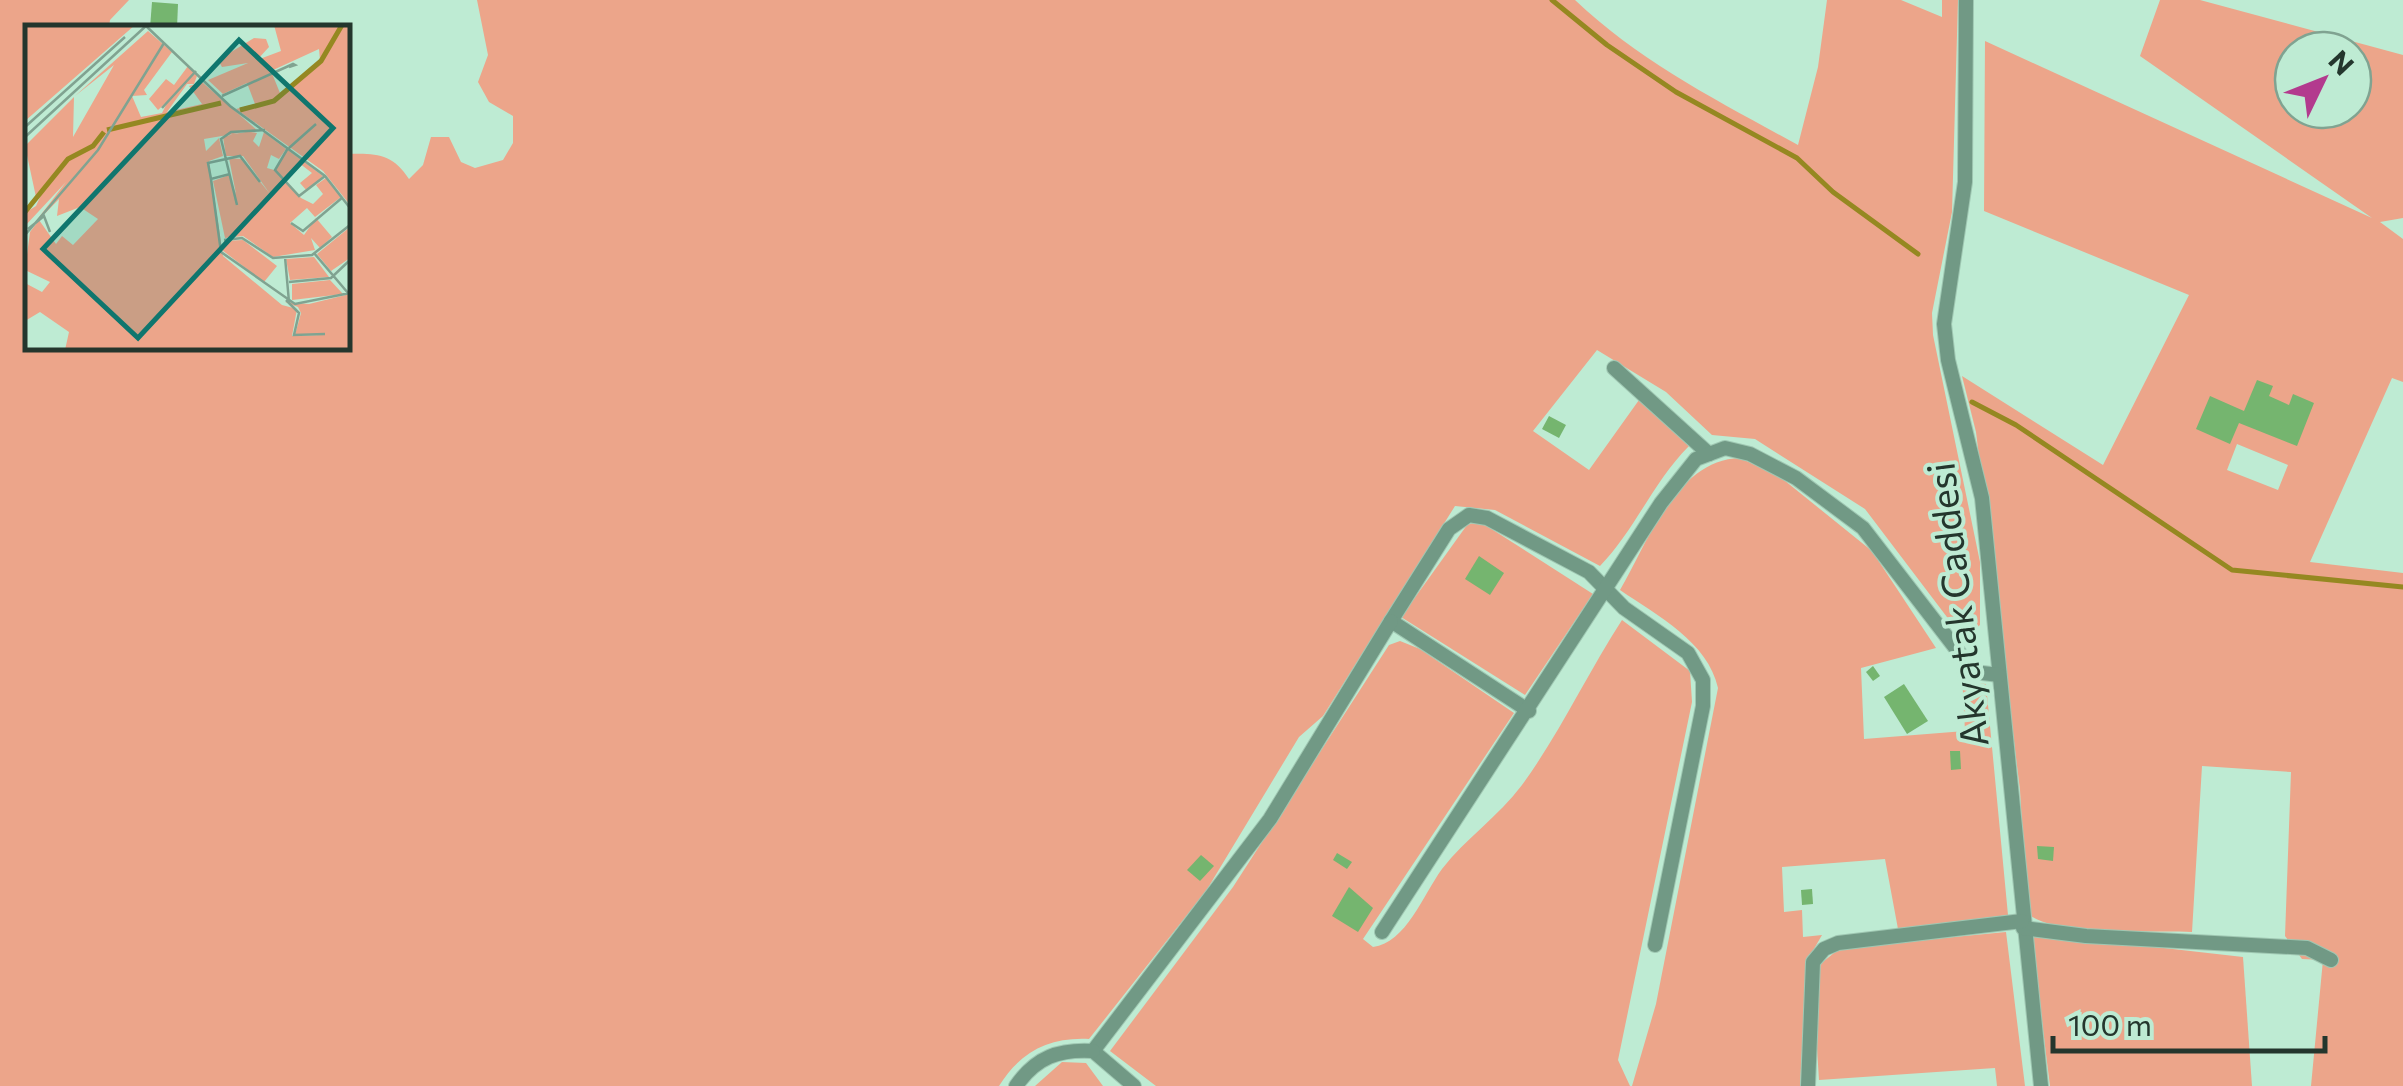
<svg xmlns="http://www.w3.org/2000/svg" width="2403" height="1086" viewBox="0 0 2403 1086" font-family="Commissioner,sans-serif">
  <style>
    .green { fill: #eca58a; fill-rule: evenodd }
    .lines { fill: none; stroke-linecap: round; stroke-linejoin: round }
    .stream { stroke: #958821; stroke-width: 5 }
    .building { fill: #75b56f }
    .street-casing { stroke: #9fc7b2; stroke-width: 16 }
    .street { stroke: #719985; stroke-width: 14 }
    .labels { text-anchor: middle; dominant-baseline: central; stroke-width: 8; stroke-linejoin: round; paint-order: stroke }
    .street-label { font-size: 38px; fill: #24362d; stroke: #beebd3 }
    .inset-river { fill: none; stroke: #958821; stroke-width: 5 }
    .inset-road { fill: none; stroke: #80a391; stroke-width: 2.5 }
    .view { fill: #0f766e; fill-opacity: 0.15; stroke: #0f766e; stroke-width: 5 }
    .inset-edge { fill: none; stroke: #24362d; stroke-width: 5 }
  </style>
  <rect width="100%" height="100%" fill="#beebd3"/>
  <!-- green -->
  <g class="green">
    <path d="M0,0H129L110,20L109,27L28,28V348H348V154C376,153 393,154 409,179L423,165L431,137H449L461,162L475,168L503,160L513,143V116L489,102L478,82L488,55L477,0H1575C1640,62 1720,102 1798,145L1818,67L1827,0H1901L1942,17V0H1958L1952,212L1932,313L1933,335L1980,562V625L1970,633L1953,625L1865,509L1755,439L1712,435L1666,392L1597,350L1533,431L1589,470L1639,400L1689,446C1653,482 1635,530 1600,566L1495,510L1455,506L1323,716L1299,737L1206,891L1089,1039C1049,1037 1020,1052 999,1086H0Z"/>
    <path d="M2160,0H2200L2403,55V218L2380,222L2403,239V382L2392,378L2310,562L2403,573V1086H2311L2323,960L2302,959L2285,936L2291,772L2202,766L2192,932C2155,930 2052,937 2027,913L2020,790L1976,432L1962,376L2103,465L2189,295L1984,211L1985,41L2372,218L2140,56ZM2293,50H2353V110H2293ZM2237,444L2288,465L2278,490L2227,470Z"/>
    <path d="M1740,458L1779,476L1872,551L1936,648L1861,668L1864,739L1965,731L1962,675L1973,683L1986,684L2008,915L1898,929L1885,859L1782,867L1784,912L1802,910L1803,937L1822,935L1807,961L1800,1086H1632L1656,1004L1718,688C1708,642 1658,616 1620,590C1648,542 1676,460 1740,458Z"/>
    <path d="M1479,521L1593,594L1525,695L1401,617L1467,525Z"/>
    <path d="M1622,620L1690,671L1692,702L1618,1060L1630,1086H1156L1110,1051L1233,887L1389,645L1400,641L1420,649L1514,713L1363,939L1373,947C1406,943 1423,895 1442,869C1465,839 1499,816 1522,785C1560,733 1587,674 1622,620Z"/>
    <path d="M2006,932L2025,1086H1997L1995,1068L1819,1080L1814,1001L1818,966L1840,948Z"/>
    <path d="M2031,933L2243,957L2252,1086H2050Z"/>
    <path d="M1062,1062L1086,1063L1103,1086H1035Z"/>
  </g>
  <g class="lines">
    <!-- stream -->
    <g class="stream">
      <path d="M1552,0L1607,45L1676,92L1797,158L1833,192L1918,254"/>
      <path d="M1972,402L2016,425L2232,570L2403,587"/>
    </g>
  </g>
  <!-- building -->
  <g class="building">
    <path d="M152,2L178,4L177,28H150Z"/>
    <path d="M2257,380L2273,386L2269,396L2289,405L2293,394L2314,403L2297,446L2239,423L2230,444L2196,429L2210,396L2244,411Z"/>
    <path d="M1549,416L1566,425L1559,438L1542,429Z"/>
    <path d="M1479,556L1504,573L1490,595L1465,579Z"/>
    <path d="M1873,666L1880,676L1873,681L1866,672Z"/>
    <path d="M1904,684L1928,721L1907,734L1884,697Z"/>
    <path d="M1950,751H1960L1961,769L1951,770Z"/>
    <path d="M2037,846L2054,847L2053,861L2038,859Z"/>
    <path d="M1337,853L1352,862L1347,869L1333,860Z"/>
    <path d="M1201,855L1214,866L1200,881L1187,870Z"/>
    <path d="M1349,887L1373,908L1358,932L1332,916Z"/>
    <path d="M1812,889L1813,904L1802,905L1801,890Z"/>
  </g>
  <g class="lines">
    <defs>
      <g id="street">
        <path d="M1966,0L1965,182L1944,324L1948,360L1982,498L2041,1086"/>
        <path d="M1614,368L1709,454"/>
        <path d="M1529,711L1391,621L1449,529L1469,515L1487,518L1589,572L1624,608L1688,653L1703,680V706L1655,945"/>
        <path d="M2023,928L2086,936L2307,948L2331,960"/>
        <path d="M1382,932L1661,503L1696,459L1725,448L1750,454L1796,478L1863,528L1974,672L1999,675"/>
        <path d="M1093,1051L1270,819L1391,621"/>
        <path d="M1093,1051L1134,1086"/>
        <path d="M1016,1086C1036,1057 1059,1049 1093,1051"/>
        <path d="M1808,1086L1813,962L1824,949L1838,943L2022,921"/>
      </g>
    </defs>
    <!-- street casing -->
    <use href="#street" class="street-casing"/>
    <!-- street -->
    <use href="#street" class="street"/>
  </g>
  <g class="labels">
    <!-- street labels -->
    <g class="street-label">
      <text transform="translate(1956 605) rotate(-97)">Akyatak Caddesi</text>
    </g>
  </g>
  <!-- overview -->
  <g transform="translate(25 25)">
    <rect width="325" height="325" fill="#beebd3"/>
    <path d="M0,0H110L0,96ZM249,0H325V180L298,146L211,84L230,79L222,58L198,69L183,55L223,38L197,42L193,35L229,13L241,14L244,22L232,35L256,26ZM294,24L295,35L255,68L246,46ZM123,6L147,27L119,65L122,70L107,71L116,92L137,88L143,76L133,85L124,74L141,54L149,60L163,41L172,51L169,59H162L142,87L177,79L164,61L177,57L232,105L179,114L181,126L194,113L198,131L184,136L198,231L257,280L272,284L267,311H296L270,310L276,288L273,282L260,277L284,279L325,269V325H40L44,307L15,287L0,296V258L17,267L25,257L0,245L5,207L14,195L31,219L37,211L48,220L73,194L55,182L32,191L34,174L5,204L41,157L0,201V188L11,181L16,170L0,184L11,172L0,121L49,72L48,112L89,40L50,71ZM219,106L232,108L228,116L234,122L239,107L261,124L254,134L246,130L242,143L249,145L263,125L298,151L282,166L275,158L287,148L274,138L260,154L255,151L276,173L288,179L298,169L291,160L301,153L316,172L290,192L282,183L265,198L279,210L291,193L307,212L295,223L286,213L290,225L248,232L218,211L200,213L188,156L204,150L211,169L204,133L217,134L245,169L218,131H201L198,112ZM325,202V233L306,246L292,229ZM218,215L252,241L239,257L197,225L199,216ZM289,232L304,252L265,255L261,234ZM305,255L318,269L267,275V259Z" fill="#eca58a" fill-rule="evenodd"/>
    <path class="inset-river" d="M215,85L249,76L296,36L317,0M82,105L196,78M0,187L43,134L68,121L79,107"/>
    <path class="inset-road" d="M121,1L205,81L300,151L325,183M197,71L268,39L270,40L264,42M137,83L171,46M0,102L100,12M0,112L122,0M263,123L250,145L274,171L300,151M264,123L291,99M205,149L186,154L183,138L215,131L235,157M186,154L196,227L270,279L325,268M212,180L196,114L206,107L240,105M266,198L278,206L318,172M3,204L19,191L25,207M0,210L73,125L139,18M199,215L217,213L248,233L287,230L325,200M289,228L323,268M260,232L264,277M264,257L306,253L325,235M261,275L274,288L269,310L300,309"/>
    <path class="view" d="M214,15L308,103L113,313L18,224Z"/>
    <rect width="325" height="325" class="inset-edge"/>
  </g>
  <!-- north arrow -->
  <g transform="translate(2323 80) rotate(47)"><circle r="48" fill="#beebd3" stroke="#80a391" stroke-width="2.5"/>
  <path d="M0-8L18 38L0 25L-18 38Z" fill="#b33a8e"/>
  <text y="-15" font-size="28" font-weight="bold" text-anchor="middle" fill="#24362d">N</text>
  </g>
  <!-- scale -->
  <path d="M2053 1036v15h272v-15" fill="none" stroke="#24362d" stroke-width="5"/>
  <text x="2068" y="1036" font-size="30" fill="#24362d" stroke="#beebd3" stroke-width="8" paint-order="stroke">100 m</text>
</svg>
